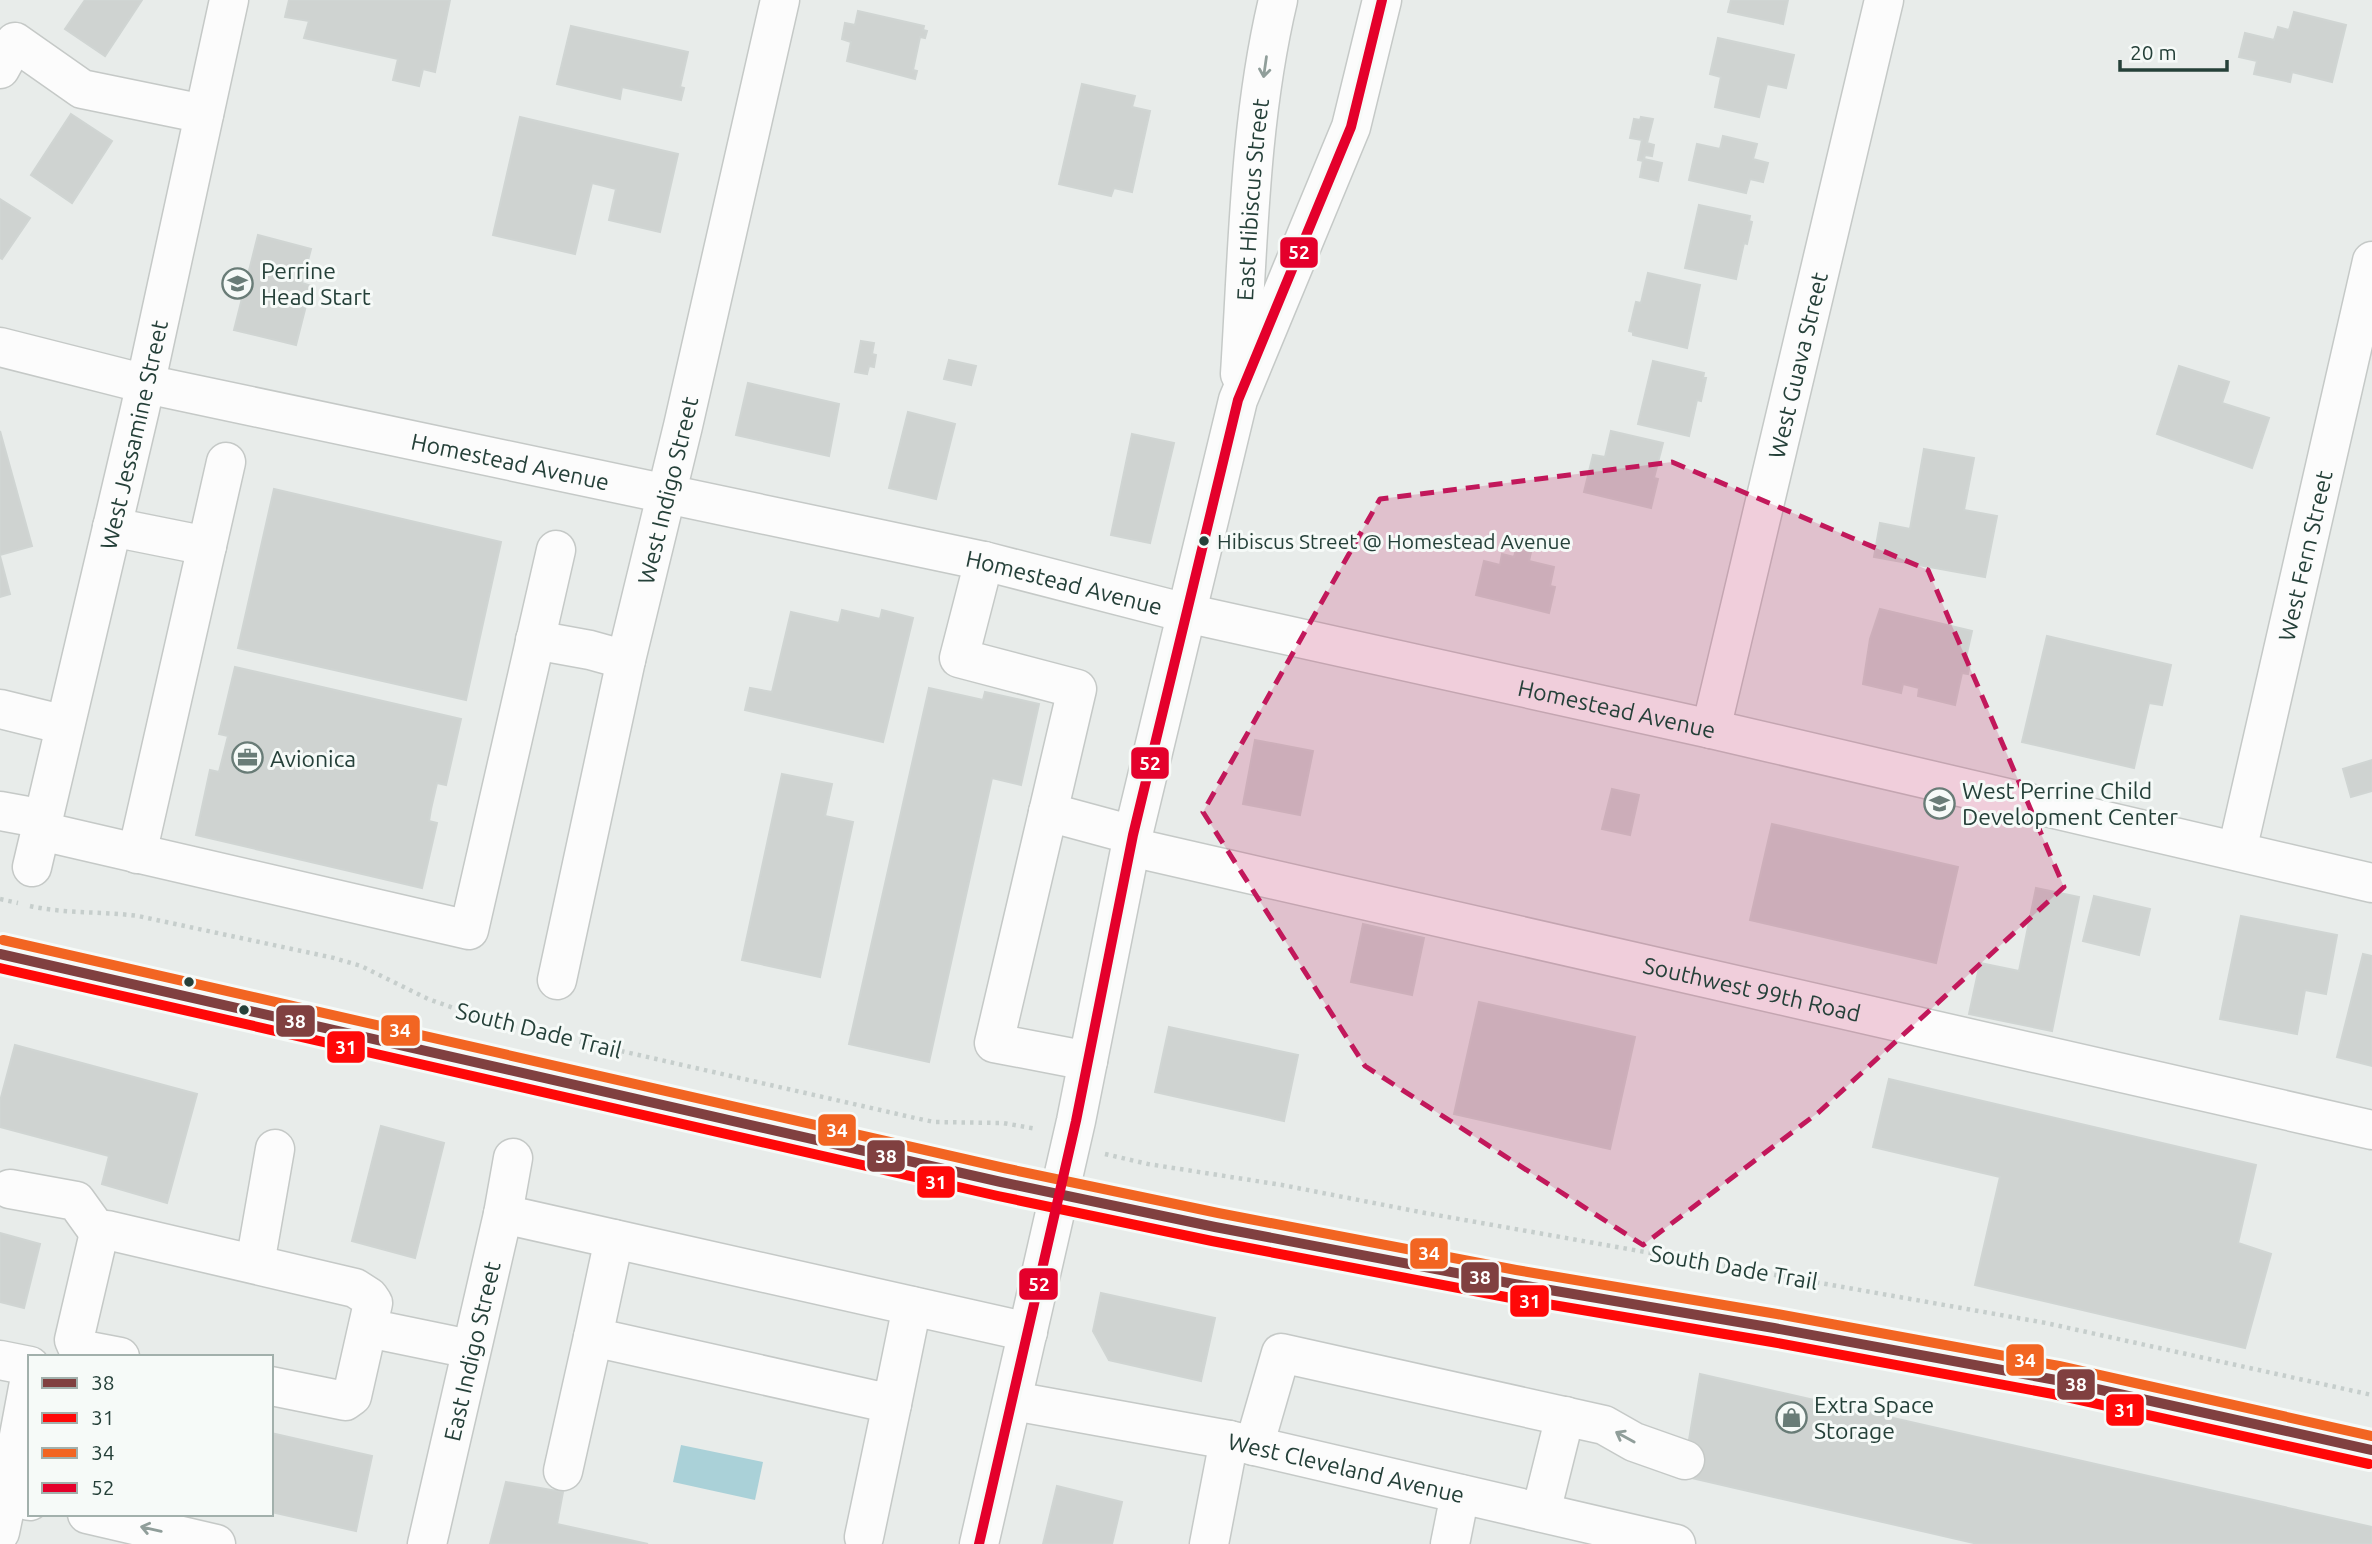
<svg xmlns="http://www.w3.org/2000/svg" width="2372" height="1544" viewBox="0 0 2372 1544" font-family="Ubuntu,sans-serif">
  <style>
    .water { fill: #aad1d8 }
    .building { fill: #cfd3d1; stroke: #d0d5d3; stroke-width: 2 }
    .lines { fill: none; stroke-linecap: round; stroke-linejoin: round }
    .minor-casing { stroke: #c5c9c7; stroke-width: 41 }
    .path { stroke: #c6cecc; stroke-width: 4.5; stroke-dasharray: 3.5 5; stroke-linecap: butt }
    .minor { stroke: #fcfcfc; stroke-width: 38 }
    .bus-1-casing { stroke: #f6faf8; stroke-width: 16 }
    .bus-2-casing { stroke: #f6faf8; stroke-width: 16 }
    .bus-3-casing { stroke: #f6faf8; stroke-width: 16 }
    .bus-4-casing { stroke: #f6faf8; stroke-width: 16 }
    .bus-1 { stroke: #804040; stroke-width: 10 }
    .bus-2 { stroke: #ff0808; stroke-width: 10 }
    .bus-3 { stroke: #f26522; stroke-width: 10 }
    .bus-4 { stroke: #e4002b; stroke-width: 10 }
    .oneway { stroke: #909e9a }
    .marked { fill: #c2185b; fill-opacity: 0.2; stroke: #c2185b; stroke-width: 5; stroke-dasharray: 14 9; stroke-linejoin: round }
    .bus-dot { fill: #254039; stroke: #f6faf8; stroke-width: 2.5 }
    .labels { text-anchor: middle; dominant-baseline: central; stroke-width: 6; stroke-linejoin: round; paint-order: stroke }
    .bus-label { font-size: 21px; fill: #254039; stroke: #f6faf8; text-anchor: start }
    .street-label { font-size: 23px; fill: #254039; stroke: #f6faf8 }
    .poi-label { font-size: 23px; fill: #254039; stroke: #f6faf8; text-anchor: start }
    .line-badge { stroke: #f6faf8; stroke-width: 2.5 }
    .badge-label { font-size: 19px; text-anchor: middle; font-weight: bold; fill: #fff }
  </style>
  <rect width="100%" height="100%" fill="#e8ecea"/>
  <!-- water -->
  <path class="water" d="M681,1445L763,1462L755,1500L673,1482Z"/>
  <!-- building -->
  <g class="building">
    <path d="M85,0H142L105,56L65,29Z"/>
    <path d="M289,0H450L435,72L423,69L419,86L393,80L398,59L304,38L309,21L285,17Z"/>
    <path d="M1731,0H1788L1783,24L1728,12Z"/>
    <path d="M858,11L924,26L923,30L927,31L925,38L920,37L913,70L917,71L915,79L847,61L851,42L842,39L845,23L855,25Z"/>
    <path d="M2294,12L2346,25L2332,82L2292,72L2290,82L2254,74L2257,61L2239,57L2245,33L2274,40L2278,27L2289,30Z"/>
    <path d="M571,26L688,52L680,87L684,88L681,100L622,87L620,99L557,84Z"/>
    <path d="M1718,38L1794,55L1786,88L1767,84L1759,117L1715,107L1721,77L1710,74Z"/>
    <path d="M1082,84L1135,96L1132,107L1150,111L1132,192L1114,188L1111,196L1059,184Z"/>
    <path d="M71,114L112,141L72,203L31,175Z"/>
    <path d="M520,117L678,154L660,232L609,220L616,189L592,183L575,254L493,235Z"/>
    <path d="M1641,117L1653,119L1647,143L1654,145L1652,156L1645,155L1644,159L1662,163L1658,181L1640,177L1643,161L1638,160L1642,140L1630,138L1634,119L1640,120Z"/>
    <path d="M1723,136L1757,144L1753,159L1768,163L1763,182L1750,179L1746,193L1689,180L1697,144L1720,149Z"/>
    <path d="M0,199L30,218L2,259L0,258Z"/>
    <path d="M1699,205L1750,216L1749,221L1752,222L1747,244L1744,243L1736,279L1685,268Z"/>
    <path d="M258,235L311,249L302,283L311,286L296,345L234,330Z"/>
    <path d="M1648,273L1700,285L1687,348L1633,335V332L1629,331L1636,302L1641,303Z"/>
    <path d="M861,341L874,343L872,354L876,355L874,367L869,366L867,374L855,372Z"/>
    <path d="M949,360L976,366L971,385L944,379Z"/>
    <path d="M1653,361L1704,373L1703,378H1706L1701,401L1697,400L1689,436L1638,424Z"/>
    <path d="M2179,366L2229,382L2222,403L2269,418L2252,468L2157,434Z"/>
    <path d="M748,383L839,404L829,456L736,435Z"/>
    <path d="M908,412L955,424L936,499L889,488Z"/>
    <path d="M0,431L32,546L0,555Z"/>
    <path d="M1611,431L1663,443L1654,478L1658,479L1651,508L1584,492L1593,455L1605,457Z"/>
    <path d="M1132,434L1174,443L1150,543L1111,535Z"/>
    <path d="M1924,449L1974,458L1964,510L1997,516L1985,577L1874,557L1880,523L1910,529Z"/>
    <path d="M274,489L501,542L466,700L238,648Z"/>
    <path d="M1517,545L1532,548L1529,561L1554,567L1550,586L1555,587L1549,613L1476,595L1484,561L1500,565L1502,554L1514,557Z"/>
    <path d="M0,556L10,594L0,597Z"/>
    <path d="M1880,609L1972,631L1965,662L1970,664L1968,674L1962,673L1955,705L1918,696L1919,688L1903,684L1901,693L1863,684L1870,639Z"/>
    <path d="M842,610L880,619L882,610L913,618L883,742L745,710L750,688L772,692L791,612L839,623Z"/>
    <path d="M2047,636L2171,665L2162,705L2149,703L2134,768L2022,742Z"/>
    <path d="M235,667L461,719L446,785L437,783L431,809L429,821L437,823L422,888L196,835L210,770L219,772L228,736L219,734Z"/>
    <path d="M929,688L983,700L985,692L1039,704L1021,785L992,778L929,1062L849,1044Z"/>
    <path d="M1255,740L1313,751L1300,815L1243,804Z"/>
    <path d="M2372,760V791L2351,797L2343,769Z"/>
    <path d="M782,774L832,784L825,816L853,822L820,977L742,960Z"/>
    <path d="M1612,789L1639,795L1630,835L1602,829Z"/>
    <path d="M1772,824L1958,867L1936,963L1750,920Z"/>
    <path d="M2036,888L2079,897L2052,1031L1969,1014L1980,963L2019,971Z"/>
    <path d="M2094,896L2150,909L2139,955L2083,941Z"/>
    <path d="M2241,916L2337,935L2326,994L2305,990L2297,1034L2220,1019Z"/>
    <path d="M1363,924L1424,938L1412,995L1351,982Z"/>
    <path d="M2363,954L2372,956V1066L2337,1057Z"/>
    <path d="M1479,1002L1635,1037L1610,1149L1454,1114Z"/>
    <path d="M1169,1027L1298,1055L1284,1121L1155,1092Z"/>
    <path d="M15,1045L197,1094L167,1203L102,1184L109,1156L0,1127V1101Z"/>
    <path d="M1889,1079L2256,1165L2238,1243L2271,1254L2245,1348L1975,1285L2000,1177L1873,1147Z"/>
    <path d="M381,1126L444,1143L415,1258L352,1241Z"/>
    <path d="M0,1233L40,1244L24,1308L0,1302Z"/>
    <path d="M1101,1293L1215,1318L1201,1381L1109,1360L1093,1331Z"/>
    <path d="M1700,1374L2372,1527V1544H1978L1683,1476Z"/>
    <path d="M271,1433L372,1456L356,1531L271,1512Z"/>
    <path d="M506,1482L563,1492L557,1524L648,1544H490Z"/>
    <path d="M1057,1486L1122,1502L1112,1544H1043Z"/>
  </g>
  <g class="lines">
    <defs>
      <g id="minor">
        <path d="M0,69L15,42L82,89L204,114"/>
        <path id="s1" d="M0,347L146,384L984,561L1186,613L1711,729L2372,883"/>
        <path id="s2" d="M1240,374C1248,249 1249,122 1278,0"/>
        <path d="M112,527L207,546"/>
        <path d="M984,561L959,658L1077,689L994,1043L1088,1061"/>
        <path d="M535,640L590,650L626,660"/>
        <path d="M0,709L65,725"/>
        <path id="s3" d="M1711,729L1884,0"/>
        <path d="M0,811L44,819"/>
        <path d="M1048,812L1133,835"/>
        <path d="M41,831L469,930L556,550"/>
        <path id="s4" d="M1131,847L2372,1130"/>
        <path id="s5" d="M2237,851L2372,261"/>
        <path d="M137,854L226,462"/>
        <path id="s6" d="M32,867L140,409L229,0"/>
        <path d="M0,954L1001,1182L1215,1227L1514,1284L1774,1328L2056,1380L2372,1450"/>
        <path id="s7" d="M557,980L626,660L683,426L780,0"/>
        <path d="M10,1189L76,1201L99,1233"/>
        <path d="M503,1214L1028,1332"/>
        <path d="M614,1239L593,1337L892,1404L912,1306"/>
        <path d="M255,1264L275,1149"/>
        <path d="M368,1328L470,1349"/>
        <path d="M120,1357L78,1349L74,1340L99,1233L107,1230L355,1288L369,1297L373,1303L352,1396L345,1401L271,1386"/>
        <path d="M0,1360L30,1366"/>
        <path d="M30,1377L9,1489C12,1499 21,1499 30,1501"/>
        <path id="s8" d="M1013,1401L1229,1440L1676,1544"/>
        <path d="M1254,1446L1281,1353L1604,1425L1634,1442L1685,1460"/>
        <path d="M563,1471L593,1337"/>
        <path d="M1541,1512L1565,1416"/>
        <path d="M87,1514L216,1544"/>
        <path d="M0,1532L9,1489"/>
        <path d="M864,1537L892,1404"/>
        <path id="s9" d="M427,1544L503,1214L513,1158"/>
        <path d="M979,1544L1076,1121L1133,835L1238,400L1351,127L1382,0"/>
        <path d="M1209,1544L1229,1440"/>
        <path d="M1450,1544L1460,1494"/>
      </g>
    </defs>
    <!-- minor casing -->
    <use href="#minor" class="minor-casing"/>
    <!-- path -->
    <g class="path">
      <path d="M0,899L18,903"/>
      <path d="M30,906C65,914 101,911 138,916L334,958L361,966L428,999L494,1022L915,1118L934,1122L1003,1123L1037,1129"/>
      <path d="M1105,1154L1148,1164L1282,1185L1425,1213L2046,1323L2372,1395"/>
    </g>
    <!-- minor -->
    <use href="#minor" class="minor"/>
    <defs>
      <path id="bus-1" d="M0,954L1001,1182L1215,1227L1514,1284L1774,1328L2056,1380L2372,1450"/>
      <path id="bus-2" d="M0,968L998,1196L1212,1241L1511,1298L1772,1342L2053,1394L2369,1464"/>
      <path id="bus-3" d="M3,940L1004,1168L1218,1213L1516,1270L1777,1314L2059,1366L2372,1436"/>
      <path id="bus-4" d="M979,1544L1076,1121L1133,835L1238,400L1351,127L1382,0"/>
    </defs>
    <!-- bus-1 casing -->
    <use href="#bus-1" class="bus-1-casing"/>
    <!-- bus-2 casing -->
    <use href="#bus-2" class="bus-2-casing"/>
    <!-- bus-3 casing -->
    <use href="#bus-3" class="bus-3-casing"/>
    <!-- bus-4 casing -->
    <use href="#bus-4" class="bus-4-casing"/>
    <!-- bus-1 -->
    <use href="#bus-1" class="bus-1"/>
    <!-- bus-2 -->
    <use href="#bus-2" class="bus-2"/>
    <!-- bus-3 -->
    <use href="#bus-3" class="bus-3"/>
    <!-- bus-4 -->
    <use href="#bus-4" class="bus-4"/>
  </g>
  <!-- one-way arrows -->
  <defs><path id="oneway-shaft" d="M-6 0H5M1.5-3L5.5 0L1.5 3" fill="none" stroke-width="1.6" stroke-linecap="round" stroke-linejoin="round" transform="scale(1.75)"/></defs>
  <g class="oneway">
    <use href="#oneway-shaft" transform="translate(1265 67) rotate(98)"/>
    <use href="#oneway-shaft" transform="translate(1625 1437) rotate(-151)"/>
    <use href="#oneway-shaft" transform="translate(151 1529) rotate(-167)"/>
  </g>
  <!-- marked area -->
  <path class="marked" d="M1672,462L1928,570L2064,887L1819,1112L1643,1245L1365,1066L1203,812L1380,499Z"/>
  <!-- icons -->
  <defs>
    <symbol id="school-ring" viewBox="-11 -11 22 22"><circle r="9.5" fill="#f6faf8" stroke="#697c77" stroke-width="1.5"/><path d="M0-5L7-2L0 1L-7-2ZM-4 1L0 2.5L4 1V4Q0 6-4 4Z" fill="#697c77"/></symbol>
    <symbol id="office-ring" viewBox="-11 -11 22 22"><circle r="9.5" fill="#f6faf8" stroke="#697c77" stroke-width="1.5"/><path d="M-6-3h4V-5.5h4V-3h4V5H-6ZM-1-4.5V-3h2v-1.5ZM-6 0V1H6V0Z" fill="#697c77"/></symbol>
    <symbol id="shop-ring" viewBox="-11 -11 22 22"><circle r="9.5" fill="#f6faf8" stroke="#697c77" stroke-width="1.5"/><path d="M-5-2.5h2.3a2.7 3.5 0 0 1 5.4 0H5L5.5 6h-11ZM-1.5-2.5h3a1.5 2.3 0 0 0-3 0Z" fill="#697c77"/></symbol>
  </defs>
  <g fill-rule="evenodd">
    <use href="#school-ring" x="220" y="266" width="35" height="35"/>
    <use href="#office-ring" x="230" y="740" width="35" height="35"/>
    <use href="#school-ring" x="1922" y="786" width="35" height="35"/>
    <use href="#shop-ring" x="1774" y="1400" width="35" height="35"/>
  </g>
  <!-- markers -->
  <g class="bus-dot">
    <circle cx="1204" cy="541" r="6"/>
    <circle cx="189" cy="982" r="6"/>
    <circle cx="244" cy="1010" r="6"/>
  </g>
  <g class="labels">
    <!-- bus labels -->
    <g class="bus-label">
      <text x="1217" y="541">Hibiscus Street @ Homestead Avenue</text>
    </g>
    <!-- street labels -->
    <g class="street-label">
      <text stroke="none"><textPath href="#s2" startOffset="175">East Hibiscus Street</textPath></text>
      <text stroke="none"><textPath href="#s3" startOffset="374">West Guava Street</textPath></text>
      <text stroke="none"><textPath href="#s6" startOffset="444">West Jessamine Street</textPath></text>
      <text stroke="none"><textPath href="#s1" startOffset="523">Homestead Avenue</textPath></text>
      <text stroke="none"><textPath href="#s7" startOffset="502">West Indigo Street</textPath></text>
      <text stroke="none"><textPath href="#s5" startOffset="303">West Fern Street</textPath></text>
      <text stroke="none"><textPath href="#s1" startOffset="1090">Homestead Avenue</textPath></text>
      <text stroke="none"><textPath href="#s1" startOffset="1657">Homestead Avenue</textPath></text>
      <text stroke="none"><textPath href="#s4" startOffset="637">Southwest 99th Road</textPath></text>
      <text transform="translate(539 1030) rotate(14)">South Dade Trail</text>
      <text transform="translate(1734 1267) rotate(10)">South Dade Trail</text>
      <text stroke="none"><textPath href="#s9" startOffset="198">East Indigo Street</textPath></text>
      <text stroke="none"><textPath href="#s8" startOffset="340">West Cleveland Avenue</textPath></text>
    </g>
    <!-- poi labels -->
    <g class="poi-label">
      <text x="261" y="270">Perrine<tspan x="261" dy="26">Head Start</tspan></text>
      <text x="270" y="758">Avionica</text>
      <text x="1962" y="790">West Perrine Child<tspan x="1962" dy="26">Development Center</tspan></text>
      <text x="1814" y="1404">Extra Space<tspan x="1814" dy="26">Storage</tspan></text>
    </g>
  </g>
  <g class="line-badge">
    <rect x="1279" y="236" width="40" height="33" rx="7" fill="#e4002b"/>
    <rect x="1130" y="746" width="40" height="34" rx="7" fill="#e4002b"/>
    <rect x="275" y="1004" width="41" height="34" rx="7" fill="#804040"/>
    <rect x="380" y="1014" width="41" height="33" rx="7" fill="#f26522"/>
    <rect x="326" y="1030" width="40" height="34" rx="7" fill="#ff0808"/>
    <rect x="817" y="1113" width="40" height="34" rx="7" fill="#f26522"/>
    <rect x="866" y="1139" width="40" height="34" rx="7" fill="#804040"/>
    <rect x="916" y="1165" width="40" height="34" rx="7" fill="#ff0808"/>
    <rect x="1409" y="1237" width="40" height="33" rx="7" fill="#f26522"/>
    <rect x="1460" y="1261" width="40" height="33" rx="7" fill="#804040"/>
    <rect x="1018" y="1267" width="41" height="34" rx="7" fill="#e4002b"/>
    <rect x="1509" y="1284" width="41" height="34" rx="7" fill="#ff0808"/>
    <rect x="2005" y="1343" width="40" height="34" rx="7" fill="#f26522"/>
    <rect x="2056" y="1368" width="40" height="33" rx="7" fill="#804040"/>
    <rect x="2105" y="1393" width="40" height="34" rx="7" fill="#ff0808"/>
  </g>
  <g class="badge-label">
    <text x="1299" y="259">52</text>
    <text x="1150" y="770">52</text>
    <text x="295" y="1028">38</text>
    <text x="400" y="1037">34</text>
    <text x="346" y="1054">31</text>
    <text x="837" y="1137">34</text>
    <text x="886" y="1163">38</text>
    <text x="936" y="1189">31</text>
    <text x="1429" y="1260">34</text>
    <text x="1480" y="1284">38</text>
    <text x="1039" y="1291">52</text>
    <text x="1530" y="1308">31</text>
    <text x="2025" y="1367">34</text>
    <text x="2076" y="1391">38</text>
    <text x="2125" y="1417">31</text>
  </g>
  <!-- legend -->
  <rect x="28" y="1355" width="245" height="161" fill="#f6faf8" stroke="#a2b0ac" stroke-width="2"/>
  <rect x="42" y="1378" width="35" height="10" fill="#804040" stroke="#a2b0ac" stroke-width="2"/>
  <text x="91" y="1390" font-size="21" fill="#254039">38</text>
  <rect x="42" y="1413" width="35" height="10" fill="#ff0808" stroke="#a2b0ac" stroke-width="2"/>
  <text x="91" y="1425" font-size="21" fill="#254039">31</text>
  <rect x="42" y="1448" width="35" height="10" fill="#f26522" stroke="#a2b0ac" stroke-width="2"/>
  <text x="91" y="1460" font-size="21" fill="#254039">34</text>
  <rect x="42" y="1483" width="35" height="10" fill="#e4002b" stroke="#a2b0ac" stroke-width="2"/>
  <text x="91" y="1495" font-size="21" fill="#254039">52</text>
  <!-- scale -->
  <path d="M2120 60v10h107v-10" fill="none" stroke="#254039" stroke-width="3.5"/>
  <text x="2130" y="60" font-size="21" fill="#254039" stroke="#f6faf8" stroke-width="5" paint-order="stroke">20 m</text>
</svg>
